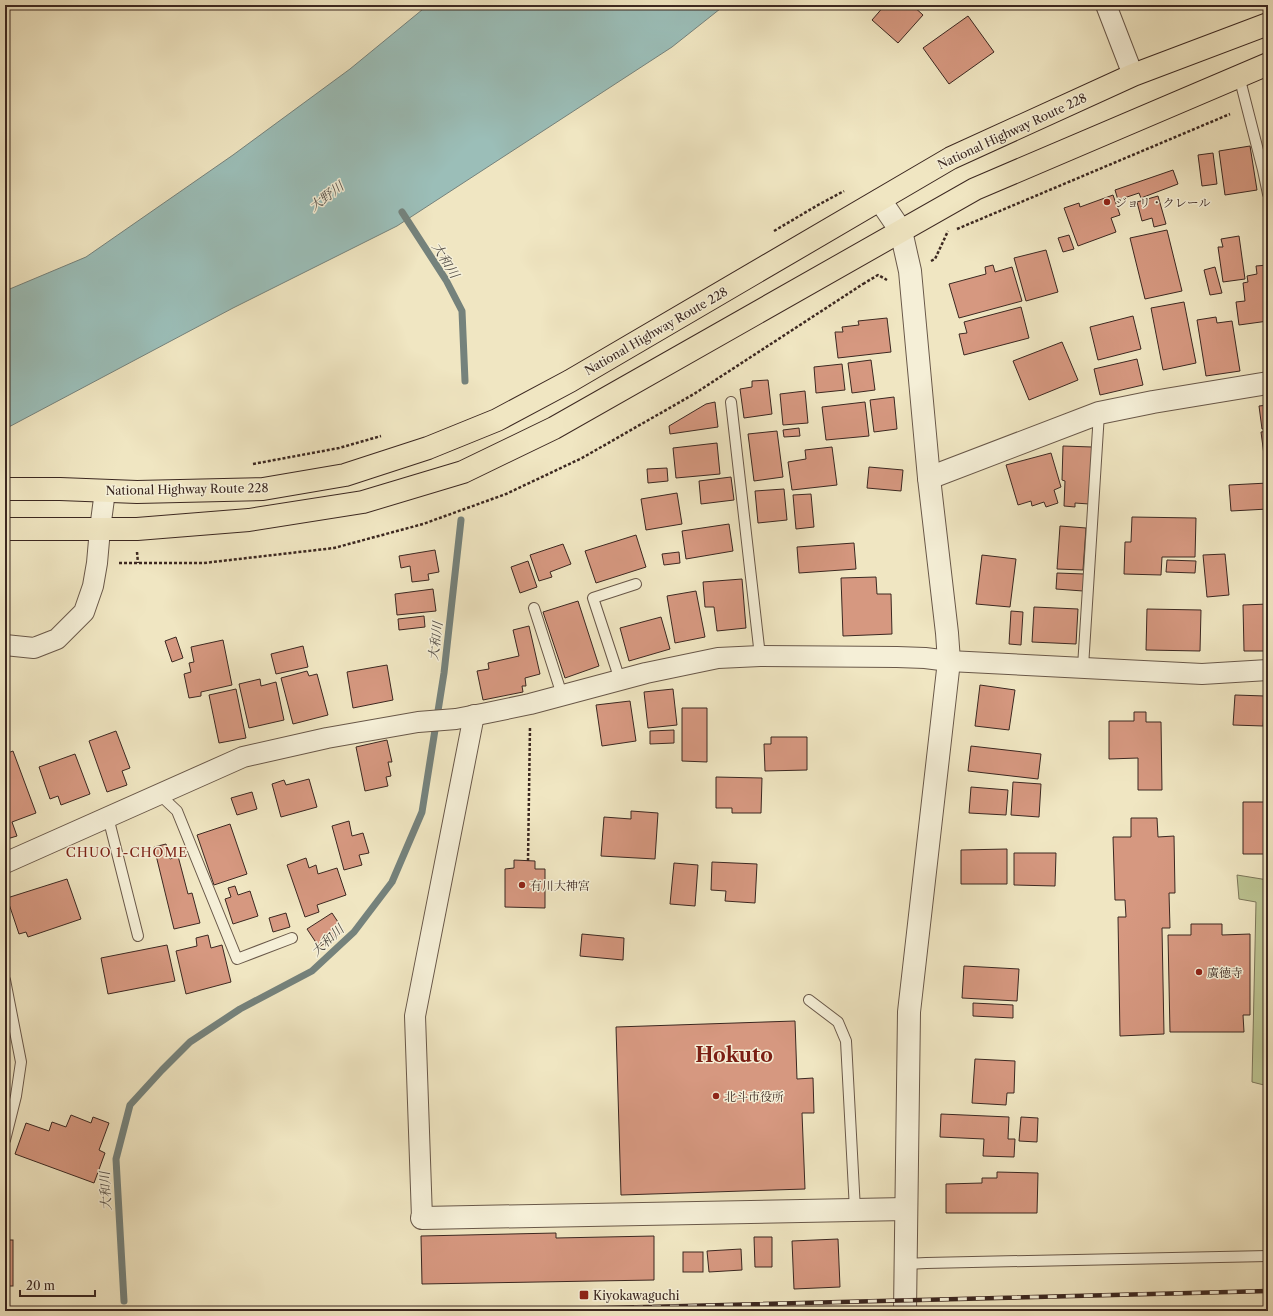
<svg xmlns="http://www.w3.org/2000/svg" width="1273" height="1316" viewBox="0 0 1273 1316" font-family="'Libre Caslon Text','Noto Serif JP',serif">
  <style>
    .green { fill: #bcc492; stroke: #7c765a }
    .water { fill: #9bbeb8; stroke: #75827c }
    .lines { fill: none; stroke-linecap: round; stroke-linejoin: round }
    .stream { stroke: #75827c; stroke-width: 7 }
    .building { fill: #d69880; stroke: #3c2821 }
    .service-casing { stroke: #695849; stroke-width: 12 }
    .minor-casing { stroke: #695849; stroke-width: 22 }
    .tertiary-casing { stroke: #695849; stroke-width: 24 }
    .trunk-casing { stroke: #3c2821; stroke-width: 24 }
    .path { stroke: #3c2821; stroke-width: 2.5; stroke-dasharray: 3 2; stroke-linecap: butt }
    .service { stroke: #f5efd7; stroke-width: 10 }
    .minor { stroke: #f5efd7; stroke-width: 20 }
    .tertiary { stroke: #f5efd7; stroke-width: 22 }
    .trunk { stroke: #f0e6c2; stroke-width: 22 }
    .rail-casing { stroke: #3c2821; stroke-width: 4.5 }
    .rail { stroke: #f5efd7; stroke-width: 3; stroke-dasharray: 9; stroke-linecap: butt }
    .poi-dot { fill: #8f2418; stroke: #f5efd7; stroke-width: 1.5 }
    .labels { text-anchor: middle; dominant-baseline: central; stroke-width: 3; stroke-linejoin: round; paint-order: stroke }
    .street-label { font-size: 12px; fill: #3c2821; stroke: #f5efd7 }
    .poi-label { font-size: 12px; fill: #3c2821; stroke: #f5efd7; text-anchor: start }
    .water-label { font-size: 13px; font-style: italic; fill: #544e47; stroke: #f5efd7 }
    .neighbourhood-label { font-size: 13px; letter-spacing: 1px; fill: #7a1f14; stroke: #f5efd7 }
    .town-label { font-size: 20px; font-weight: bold; fill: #7a1f14; stroke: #f5efd7 }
  </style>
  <rect width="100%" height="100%" fill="#f0e6c2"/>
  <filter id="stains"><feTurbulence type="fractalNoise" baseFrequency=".005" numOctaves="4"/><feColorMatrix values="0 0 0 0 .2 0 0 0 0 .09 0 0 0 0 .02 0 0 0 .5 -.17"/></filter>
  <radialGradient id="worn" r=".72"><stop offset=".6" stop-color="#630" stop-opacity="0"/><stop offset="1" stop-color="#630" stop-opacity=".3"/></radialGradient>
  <!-- green -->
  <path class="green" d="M1237,875L1268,880V1086L1252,1082L1256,902L1239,899Z"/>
  <!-- water -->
  <path class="water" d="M428,5H725L672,47L397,226L233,308L5,429V291L86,257L233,155L350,69Z"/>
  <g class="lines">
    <!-- stream -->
    <g class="stream">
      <path d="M402,212L446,280L462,311L465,381"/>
      <path d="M124,1301L116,1159L130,1105L162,1070L190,1042L240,1009L312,971L354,932L392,882L422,812L444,673L461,520"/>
    </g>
  </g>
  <!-- building -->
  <g class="building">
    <path d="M885,5H912L923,15L898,43L872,20Z"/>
    <path d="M968,16L994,52L949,84L923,48Z"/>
    <path d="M1250,146L1257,190L1225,195L1219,151Z"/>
    <path d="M1213,153L1217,184L1202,186L1198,155Z"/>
    <path d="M1173,170L1178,184L1141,198L1139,193L1118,200L1115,190Z"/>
    <path d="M1113,195L1120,215L1111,218L1116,232L1078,246L1064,208L1079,203L1080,207Z"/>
    <path d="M1158,196L1166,224L1154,227L1152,218L1142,221L1137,202Z"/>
    <path d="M1167,230L1182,291L1145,299L1130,238Z"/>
    <path d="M1069,235L1074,249L1063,252L1058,238Z"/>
    <path d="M1239,236L1245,279L1223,282L1218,247H1223L1221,239Z"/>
    <path d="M1046,250L1058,292L1026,301L1014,258Z"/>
    <path d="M993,265L995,272L1012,267L1022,301L959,318L949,284L986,274L985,267Z"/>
    <path d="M1268,265V321L1239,325L1236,302L1245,301L1243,283L1248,282L1247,276L1257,274L1256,266Z"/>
    <path d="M1215,267L1222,293L1210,295L1204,270Z"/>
    <path d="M1184,302L1196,363L1163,370L1151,308Z"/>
    <path d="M1021,307L1029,338L964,355L959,334L967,333L964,322Z"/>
    <path d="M1133,316L1141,349L1098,360L1090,327Z"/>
    <path d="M1216,317L1217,323L1232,321L1240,371L1206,376L1197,320Z"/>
    <path d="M887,318L891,352L838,358L835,332H843L842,327L859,325L858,321Z"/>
    <path d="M1062,342L1078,380L1029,400L1013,361Z"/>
    <path d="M1137,359L1143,385L1100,395L1094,369Z"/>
    <path d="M871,360L875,390L852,393L848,363Z"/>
    <path d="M842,364L845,390L816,393L814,367Z"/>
    <path d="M768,380L772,414L744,418L740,389L752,387V381Z"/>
    <path d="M805,391L808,423L783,425L780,394Z"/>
    <path d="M894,397L897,429L874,432L870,400Z"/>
    <path d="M715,402L718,427L670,434L669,426L706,404Z"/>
    <path d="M865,402L869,436L826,440L822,407Z"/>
    <path d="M1268,405V428L1262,429L1259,406Z"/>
    <path d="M799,428L800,436L784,437L783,430Z"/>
    <path d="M777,431L783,477L754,481L748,434Z"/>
    <path d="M1268,431V454L1264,455L1261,432Z"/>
    <path d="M717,443L720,474L676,478L673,448Z"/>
    <path d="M1063,446L1092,447L1089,504L1075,503V507L1064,506L1065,481L1062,480Z"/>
    <path d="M832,447L837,485L792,490L788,462L806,459L805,450Z"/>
    <path d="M1051,453L1061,487L1054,490L1058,503L1046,507L1044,502L1032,506L1031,501L1018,505L1006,465Z"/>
    <path d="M869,467L903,470L901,491L867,488Z"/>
    <path d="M667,468L668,481L648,483L647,469Z"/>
    <path d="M731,477L734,500L701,504L699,481Z"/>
    <path d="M1268,483V509L1231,511L1229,485Z"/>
    <path d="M784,489L787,520L758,523L755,491Z"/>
    <path d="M677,493L682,524L646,530L641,499Z"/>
    <path d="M811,494L814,527L796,529L793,495Z"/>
    <path d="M1132,517L1196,518L1195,557H1162L1161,575L1124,574L1125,542H1131Z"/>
    <path d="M729,524L733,551L686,559L682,531Z"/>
    <path d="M1060,526L1086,528L1083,570L1057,569Z"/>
    <path d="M636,535L646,567L596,583L585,551Z"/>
    <path d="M854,543L856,569L799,573L797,547Z"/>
    <path d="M563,544L571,564L550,572L552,577L539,581L530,555Z"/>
    <path d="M435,550L439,572L428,574L429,580L412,582L410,566L401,568L399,556Z"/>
    <path d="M679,552L680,563L664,565L662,554Z"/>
    <path d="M1225,554L1229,595L1207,597L1203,555Z"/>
    <path d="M982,555L1016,559L1010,607L976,604Z"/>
    <path d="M1167,560L1196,561L1195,573L1166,572Z"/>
    <path d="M528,561L537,587L520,593L511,567Z"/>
    <path d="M1057,573L1084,574L1083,591L1056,589Z"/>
    <path d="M876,577L877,594H891L892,634L843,636L841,578Z"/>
    <path d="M742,579L746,628L717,631L714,607H705L703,582Z"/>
    <path d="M433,589L436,611L397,615L395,594Z"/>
    <path d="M696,591L705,637L675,643L667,596Z"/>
    <path d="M578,601L599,666L565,678L543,612Z"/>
    <path d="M1268,604V651H1244L1243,605Z"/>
    <path d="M1034,607L1078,609L1076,644L1032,642Z"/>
    <path d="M1147,609L1201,610L1200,651L1146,650Z"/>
    <path d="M1011,611L1023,612L1021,645L1009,644Z"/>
    <path d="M424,616L425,627L399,630L398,619Z"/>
    <path d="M661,617L670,649L629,661L620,628Z"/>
    <path d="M529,626L540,674L525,678L526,686H522L523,692L483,700L477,671L489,669L488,663L519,656L513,630Z"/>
    <path d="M176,637L183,658L172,662L165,641Z"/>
    <path d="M223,640L232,685L201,692V696L189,698L184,674L191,672L189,663L194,662L191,647Z"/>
    <path d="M303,646L308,667L276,674L271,654Z"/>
    <path d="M387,665L393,700L353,708L347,672Z"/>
    <path d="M307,671L309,676L317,674L328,715L293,724L281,678Z"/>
    <path d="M260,679L261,686L276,682L284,720L249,728L239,684Z"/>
    <path d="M980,685L1015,690L1009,730L975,726Z"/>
    <path d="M236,689L246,738L219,743L209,695Z"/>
    <path d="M673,689L677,725L648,728L644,692Z"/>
    <path d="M1235,695L1265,696L1263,726L1233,725Z"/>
    <path d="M630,701L636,741L602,746L596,705Z"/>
    <path d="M682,708H707V762L682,761Z"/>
    <path d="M1134,712H1146V722H1161L1162,790H1138V758L1109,759V721H1134Z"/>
    <path d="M674,730V743L650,744V731Z"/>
    <path d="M116,731L130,768L122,771L127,785L107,792L89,741Z"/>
    <path d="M771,737H807V770L765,771L764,744H771Z"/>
    <path d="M387,740L392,762H388L391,776L386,777L388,786L365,791L356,747Z"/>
    <path d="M971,746L1041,754L1038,779L968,771Z"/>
    <path d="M13,751L36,813L12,822L17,836L7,839L5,834V754Z"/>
    <path d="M75,754L90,794L61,805L58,796L50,799L39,767Z"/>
    <path d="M716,777L762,778L761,813H732V808H716Z"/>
    <path d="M309,779L317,807L281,817L272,784L284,780L286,785Z"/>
    <path d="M1013,782L1041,784L1039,817L1011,815Z"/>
    <path d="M971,787L1008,790L1006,815L969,813Z"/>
    <path d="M252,792L257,809L237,815L231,798Z"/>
    <path d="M1243,802H1266L1265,854H1243Z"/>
    <path d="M631,811L658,813L655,859L601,856L604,817L631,819Z"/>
    <path d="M1131,818H1157L1158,837L1174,836L1175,893H1169L1170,928H1162L1164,1034L1120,1036L1118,917H1126L1125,900H1115L1113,837H1131Z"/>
    <path d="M349,821L352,836L363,833L369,853L359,855L362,865L344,870L332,826Z"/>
    <path d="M230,824L247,874L214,885L197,835Z"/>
    <path d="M166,844L170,859L178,856L188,894L192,893L200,923L174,929L154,847Z"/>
    <path d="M1007,849V884H961V850Z"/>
    <path d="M1014,853H1056L1055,886L1014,885Z"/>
    <path d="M306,858L309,868L316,865L318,874L337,868L346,895L317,905L319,912L305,917L287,865Z"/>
    <path d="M514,860L535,861V869H545V908L505,907V869L514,868Z"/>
    <path d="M712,862L757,864L755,903L725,901L726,891L711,890Z"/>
    <path d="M674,863L698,865L695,906L670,904Z"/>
    <path d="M67,879L81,919L28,937L26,932L19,934L7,898Z"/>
    <path d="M235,886L238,895L250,891L258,916L233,924L225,899L231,897L228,888Z"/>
    <path d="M286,913L290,927L273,932L269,918Z"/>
    <path d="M332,913L344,931L319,947L307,929Z"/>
    <path d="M1191,924H1222V935L1250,934V1015H1243L1244,1032H1170L1168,935H1191Z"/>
    <path d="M582,934L624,938L623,960L580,956Z"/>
    <path d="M208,935L211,948L222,945L231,982L186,994L176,951L197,946L196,938Z"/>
    <path d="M167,945L175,981L108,994L101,958Z"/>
    <path d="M964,966L1019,969L1017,1001L962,998Z"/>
    <path d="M973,1003L1013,1005V1018L973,1016Z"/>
    <path d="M795,1021L797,1079L813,1078L814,1113H802L805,1189L621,1195L616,1027Z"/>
    <rect x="5" y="1055" width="2" height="37"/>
    <path d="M975,1059L1015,1061L1014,1093H1007L1006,1105L972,1103Z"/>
    <path d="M941,1114L1009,1117L1008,1139H1015L1014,1157L983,1156L984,1139L940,1137Z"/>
    <path d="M71,1115L91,1123L93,1117L109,1123L99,1150L105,1153L94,1183L15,1154L26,1123L49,1131L52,1122L66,1127Z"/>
    <path d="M1021,1117L1038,1118L1037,1142L1019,1141Z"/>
    <path d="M997,1172L1038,1173L1037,1213H946V1184L982,1183V1178H997Z"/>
    <path d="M556,1233V1238L654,1236V1280L422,1284L421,1236Z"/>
    <path d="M754,1237H772V1267H755Z"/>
    <path d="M838,1239L840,1287L794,1289L792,1241Z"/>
    <rect x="5" y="1240" width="8" height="46"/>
    <path d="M741,1249L742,1270L709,1272L707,1251Z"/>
    <rect x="683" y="1252" width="20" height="20"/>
  </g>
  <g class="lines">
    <defs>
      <g id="service">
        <path d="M1239,76L1263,170L1268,194"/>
        <path d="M731,402L760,656"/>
        <path d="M534,608L562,695"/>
        <path d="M1083,667L1099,413"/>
        <path d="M620,680L593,598L636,584"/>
        <path d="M159,794L177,811L237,959L292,938"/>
        <path d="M108,817L138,936"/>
        <path d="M5,980L21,1062L16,1096L5,1140"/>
        <path d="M809,1000L838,1022L846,1041L855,1210"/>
        <path d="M906,1264L926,1263L1268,1256"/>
      </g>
      <g id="minor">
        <path d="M1106,5L1133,75"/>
        <path d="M5,645L34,648L57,639L84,612L93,586L97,563L100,529L105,491"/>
        <path d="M5,863L243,757L327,738L418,722L456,719L487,713L530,704L646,673L718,658L760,656L897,657L925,658L949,661L1202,674L1268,670"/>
        <path d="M422,1218L415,1016L474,715"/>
      </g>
      <g id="tertiary">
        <path d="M880,200L901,231L910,271L929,478L947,633L949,661L909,1012L905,1311"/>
        <path d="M929,478L1099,413L1153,402L1268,383"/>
        <path d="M422,1218L906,1209"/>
      </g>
      <g id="trunk">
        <path d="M5,489H60L137,492L263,489L345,475L428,448L497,420L570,381L951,158L1133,75L1268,24"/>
        <path d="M5,529H137L249,520L363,502L463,472L554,428L975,189L1268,64"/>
      </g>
    </defs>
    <!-- service casing -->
    <use href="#service" class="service-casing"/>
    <!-- minor casing -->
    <use href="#minor" class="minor-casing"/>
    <!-- tertiary casing -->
    <use href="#tertiary" class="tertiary-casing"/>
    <!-- trunk casing -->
    <use href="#trunk" class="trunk-casing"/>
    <!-- path -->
    <g class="path">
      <path d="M957,229L1230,114"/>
      <path d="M774,231L818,205L844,191"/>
      <path d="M931,261L935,259L948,231"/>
      <path d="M863,284L878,275L887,280"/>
      <path d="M253,464L339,448L381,436"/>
      <path d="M137,552L138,563"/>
      <path d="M119,563H204L334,548L423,524L506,494L582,458L694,394L863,284V283"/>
      <path d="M528,861L530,726"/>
    </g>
    <!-- service -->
    <use href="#service" class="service"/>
    <!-- minor -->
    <use href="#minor" class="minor"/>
    <!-- tertiary -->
    <use href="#tertiary" class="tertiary"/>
    <!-- trunk -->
    <use href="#trunk" class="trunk"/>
    <defs>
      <path id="rail" d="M490,1311L1268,1291"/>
    </defs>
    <!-- rail casing -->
    <use href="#rail" class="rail-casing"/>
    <!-- rail -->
    <use href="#rail" class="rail"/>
  </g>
  <!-- markers -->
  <g class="poi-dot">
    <circle cx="1107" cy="202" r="4"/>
    <circle cx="522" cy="885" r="4"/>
    <circle cx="1199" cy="972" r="4"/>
    <circle cx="716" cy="1096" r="4"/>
    <rect x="579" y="1290" width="10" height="10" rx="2"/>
  </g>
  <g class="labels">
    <!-- street labels -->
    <g class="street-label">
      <text transform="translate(1012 131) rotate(-25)">National Highway Route 228</text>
      <text transform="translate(656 331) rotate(-30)">National Highway Route 228</text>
      <text transform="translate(187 489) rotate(-1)">National Highway Route 228</text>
    </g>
    <!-- poi labels -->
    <g class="poi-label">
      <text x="1115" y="202">ジョリ・クレール</text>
      <text x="530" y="885">有川大神宮</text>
      <text x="1207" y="972">廣徳寺</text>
      <text x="724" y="1096">北斗市役所</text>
      <text x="593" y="1295">Kiyokawaguchi</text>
    </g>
    <!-- water labels -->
    <g class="water-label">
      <text transform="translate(326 196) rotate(-37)">大野川</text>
      <text transform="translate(446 260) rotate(58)">大和川</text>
      <text transform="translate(435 641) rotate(-83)">大和川</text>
      <text transform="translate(327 940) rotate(-43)">大和川</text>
      <text transform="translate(105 1191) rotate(-93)">大和川</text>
    </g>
    <!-- neighbourhood labels -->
    <g class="neighbourhood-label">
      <text x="127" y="852">CHUO 1-CHOME</text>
    </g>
    <!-- town labels -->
    <g class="town-label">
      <text x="734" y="1055">Hokuto</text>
    </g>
  </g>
  <!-- margin -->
  <rect width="1273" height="1316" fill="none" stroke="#f0e6c2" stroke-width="20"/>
  <rect x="6" y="6" width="1261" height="1304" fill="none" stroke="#3c2821" stroke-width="2"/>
  <rect x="10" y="10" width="1253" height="1296" fill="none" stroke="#3c2821"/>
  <!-- scale -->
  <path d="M20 1290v6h75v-6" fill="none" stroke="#3c2821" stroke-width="2"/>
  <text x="26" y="1290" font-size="12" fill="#3c2821" stroke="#f5efd7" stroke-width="3" paint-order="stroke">20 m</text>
  <rect width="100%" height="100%" filter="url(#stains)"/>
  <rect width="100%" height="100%" fill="url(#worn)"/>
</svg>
